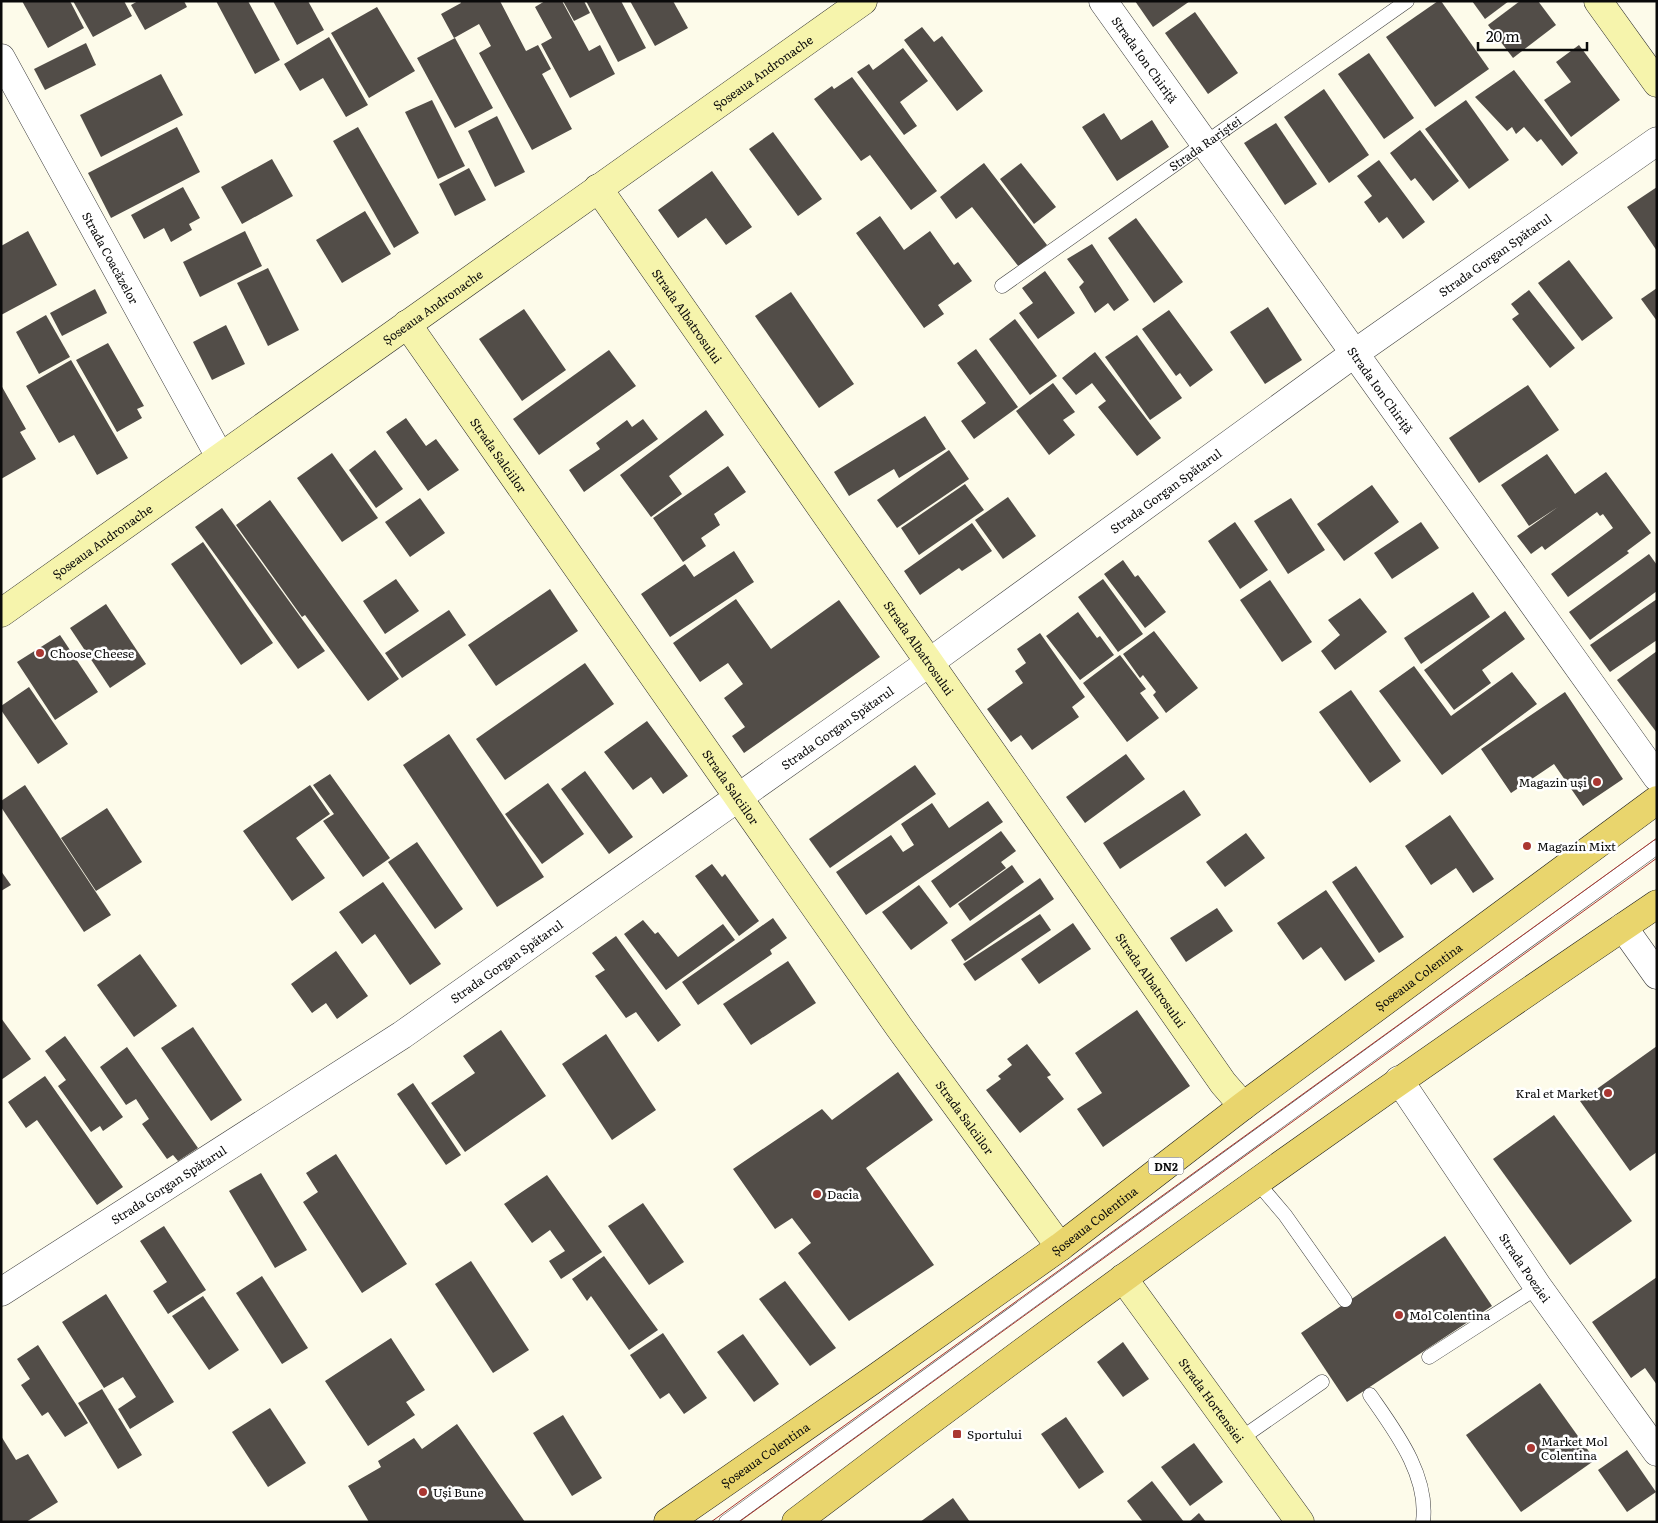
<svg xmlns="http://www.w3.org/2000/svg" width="1658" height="1523" viewBox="0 0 1658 1523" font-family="Literata,serif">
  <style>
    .building { fill: #524d48 }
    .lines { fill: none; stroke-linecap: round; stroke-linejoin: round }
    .lane-casing { stroke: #3d3d3d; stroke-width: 15 }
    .street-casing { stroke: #3d3d3d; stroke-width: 29 }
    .secondary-casing { stroke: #2c2c2c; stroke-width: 29 }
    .primary-casing { stroke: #1b1b1b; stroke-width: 29 }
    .lane { stroke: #fff; stroke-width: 14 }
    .street { stroke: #fff; stroke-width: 28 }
    .secondary { stroke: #f6f4ac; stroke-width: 28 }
    .primary { stroke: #e9d56d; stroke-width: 28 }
    .tram { stroke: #aa3732; stroke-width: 1 }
    .poi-dot { fill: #aa3732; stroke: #fff; stroke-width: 2 }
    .labels { text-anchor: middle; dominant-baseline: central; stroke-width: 5; stroke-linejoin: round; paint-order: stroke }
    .shield { fill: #fff; stroke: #545454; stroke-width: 1 }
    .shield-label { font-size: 11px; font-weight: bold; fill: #0a0a0a }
    .street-label { font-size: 12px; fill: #0a0a0a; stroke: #fff }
    .poi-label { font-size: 12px; fill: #0a0a0a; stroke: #fff; text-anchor: start }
  </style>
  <rect width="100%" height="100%" fill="#fdfbea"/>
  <!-- building -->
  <g class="building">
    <path d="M22,1H70L84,28L48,48Z"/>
    <path d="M73,1H124L132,16L93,37Z"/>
    <path d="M138,1H184L187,7L145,30L131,5Z"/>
    <path d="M216,1H248L280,60L255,74Z"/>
    <path d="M273,1H308L324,30L297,45Z"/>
    <path d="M460,1H500L526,51L538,45L551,69L542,74L572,129L532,150L479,53L491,46L479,24L454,38L441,14L461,3Z"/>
    <path d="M545,1H562L589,51L600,45L615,74L570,98L541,44L552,38L535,7Z"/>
    <path d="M563,1H584L590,13L574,21Z"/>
    <path d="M586,1H621L646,48L618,62Z"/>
    <path d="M630,1H673L688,28L655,46Z"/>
    <path d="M1135,1H1190L1153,27Z"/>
    <path d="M1438,1H1441L1489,69L1435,107L1386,37Z"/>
    <path d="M1472,1H1509L1485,19Z"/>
    <path d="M1520,1H1538L1556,25L1513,58L1488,25Z"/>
    <path d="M377,7L415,71L369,98L331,33Z"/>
    <path d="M1195,12L1238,73L1208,94L1165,33Z"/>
    <path d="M922,27L934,42L942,36L983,91L957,111L904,40Z"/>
    <path d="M329,37L368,105L346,117L323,78L300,91L284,64Z"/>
    <path d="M455,38L493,108L455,128L417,58Z"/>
    <path d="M86,43L96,65L45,90L34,69Z"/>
    <path d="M1579,45L1620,100L1571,137L1544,100L1571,82L1556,62Z"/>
    <path d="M903,48L928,81L900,102L917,126L904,135L857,72L869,64L873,70Z"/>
    <path d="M1369,53L1414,118L1384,139L1338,74Z"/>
    <path d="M1514,70L1578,153L1562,166L1541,139L1537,142L1524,127L1516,134L1512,127L1507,131L1475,97Z"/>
    <path d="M161,74L183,115L101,157L80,115Z"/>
    <path d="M852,77L937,191L911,210L870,155L861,161L814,99L832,86L834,89Z"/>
    <path d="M1324,89L1369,155L1329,183L1284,117Z"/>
    <path d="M432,100L465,166L438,179L405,112Z"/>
    <path d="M1466,100L1509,160L1469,189L1425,129Z"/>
    <path d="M1104,113L1121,140L1152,120L1169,147L1117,181L1082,127Z"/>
    <path d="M497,116L525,172L495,187L468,131Z"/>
    <path d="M1276,123L1317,184L1285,205L1244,143Z"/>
    <path d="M177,127L200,172L111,218L88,173Z"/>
    <path d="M358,127L419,233L394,248L333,141Z"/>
    <path d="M1420,130L1459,181L1433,201L1415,178L1411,181L1390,153Z"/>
    <path d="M773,132L822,199L798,216L749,149Z"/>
    <path d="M272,159L293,196L242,224L221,187Z"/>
    <path d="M1379,160L1425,222L1403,239L1387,217L1379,223L1364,202L1372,196L1357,176Z"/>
    <path d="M984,163L1047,245L1019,267L972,207L956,219L940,197Z"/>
    <path d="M1021,163L1056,207L1034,224L1000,179Z"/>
    <path d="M469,168L486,200L455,216L439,184Z"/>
    <path d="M712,171L752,227L726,245L706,218L678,238L658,210Z"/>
    <path d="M183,187L200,218L189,224L192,230L171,242L164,228L144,239L131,215Z"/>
    <path d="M1657,187V251L1627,207Z"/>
    <path d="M365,211L391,254L342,283L316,240Z"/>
    <path d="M880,216L904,250L930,231L954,265L958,262L972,281L938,305L944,314L924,328L856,233Z"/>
    <path d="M1136,218L1183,282L1154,303L1108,238Z"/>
    <path d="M28,231L57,285L1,315V246Z"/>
    <path d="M245,231L262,266L200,297L183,262Z"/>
    <path d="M1092,244L1129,300L1114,311L1108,303L1095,313L1079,287L1084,282L1067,259Z"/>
    <path d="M1569,260L1613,318L1582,341L1538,283Z"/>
    <path d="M268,268L299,330L268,346L237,283Z"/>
    <path d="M1045,271L1075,313L1038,339L1019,313L1033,303L1022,288Z"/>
    <path d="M1657,288V321L1641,299Z"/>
    <path d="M95,289L107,313L62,336L50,313Z"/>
    <path d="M1529,290L1575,348L1550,368L1512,319L1519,314L1511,304Z"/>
    <path d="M791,292L854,384L819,408L755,316Z"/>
    <path d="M1268,307L1302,360L1265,384L1230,332Z"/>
    <path d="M524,309L566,370L522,401L479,339Z"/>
    <path d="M1169,310L1213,370L1190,387L1180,373L1176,376L1142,329Z"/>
    <path d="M46,315L70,357L39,374L16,332Z"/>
    <path d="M1015,319L1057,376L1030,395L989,339Z"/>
    <path d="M226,325L245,364L212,380L193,342Z"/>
    <path d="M1137,335L1182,398L1150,420L1105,357Z"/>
    <path d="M108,343L144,406L137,409L142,418L117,432L76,360Z"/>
    <path d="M976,349L1018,407L974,439L961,421L986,403L957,363Z"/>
    <path d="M609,350L636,386L539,455L513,419Z"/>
    <path d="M1095,352L1161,438L1137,456L1098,407L1106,401L1092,383L1076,395L1062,378Z"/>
    <path d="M71,360L128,458L97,475L74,435L59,443L26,386Z"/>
    <path d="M1053,383L1075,412L1063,420L1075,435L1049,455L1016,411Z"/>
    <path d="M1,385L26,429L20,432L36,459L1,479Z"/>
    <path d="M1528,385L1559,430L1479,483L1449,438Z"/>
    <path d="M706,410L724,435L669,476L682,494L651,517L620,475Z"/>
    <path d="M925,416L946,449L899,478L894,469L849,496L834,472Z"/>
    <path d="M406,418L426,446L436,439L459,470L428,491L386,432Z"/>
    <path d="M643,419L658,439L584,492L569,470L600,449L596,443L627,420L632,427Z"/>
    <path d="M375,450L403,489L376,508L349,470Z"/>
    <path d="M949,450L969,479L897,528L877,500Z"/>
    <path d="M332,453L378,518L342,542L297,478Z"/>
    <path d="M1547,454L1575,494L1606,472L1651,533L1627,551L1629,553L1568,597L1551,574L1613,528L1603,514L1600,516L1597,512L1545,550L1542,546L1531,554L1517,536L1558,507L1529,526L1501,485Z"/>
    <path d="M728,466L746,492L714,514L720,525L701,538L706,546L683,562L653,518Z"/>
    <path d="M965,484L984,510L919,555L901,528Z"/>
    <path d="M1372,485L1399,522L1344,561L1317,524Z"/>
    <path d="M1008,497L1036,536L1003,559L975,520Z"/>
    <path d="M420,498L445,533L410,557L385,522Z"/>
    <path d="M1291,498L1325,550L1288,574L1254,521Z"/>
    <path d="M270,500L399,679L368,701L305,615L302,617L236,525Z"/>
    <path d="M222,508L325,651L298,669L195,527Z"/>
    <path d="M1235,522L1268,570L1240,589L1208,541Z"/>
    <path d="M1421,522L1439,548L1392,579L1374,553Z"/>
    <path d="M972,523L992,551L962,571L959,568L920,595L904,571Z"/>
    <path d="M203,542L273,643L241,665L171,564Z"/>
    <path d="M734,551L754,582L670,637L641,594L685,564L694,577Z"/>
    <path d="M1649,554L1657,565V591L1590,640L1569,612Z"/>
    <path d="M1123,560L1135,577L1138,575L1166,612L1145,628L1104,574Z"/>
    <path d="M396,579L419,611L385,634L363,601Z"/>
    <path d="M1103,579L1143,634L1118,652L1078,597Z"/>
    <path d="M1270,580L1312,642L1282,662L1240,600Z"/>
    <path d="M550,589L578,631L496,686L468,645Z"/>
    <path d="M1473,592L1490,617L1421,664L1404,638Z"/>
    <path d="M1360,598L1387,632L1335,670L1321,651L1340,635L1328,620Z"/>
    <path d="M736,599L771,649L839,600L880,657L744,753L732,736L745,727L724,698L743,684L728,663L700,682L673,643Z"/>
    <path d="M1657,599V640L1610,672L1590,645Z"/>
    <path d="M106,604L146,664L110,688L70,628Z"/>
    <path d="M449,610L466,635L402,678L385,653Z"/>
    <path d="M1505,611L1525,639L1482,670L1491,683L1454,710L1424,670Z"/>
    <path d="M1078,612L1097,638L1100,636L1114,655L1080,680L1046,636Z"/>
    <path d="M1154,631L1198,688L1166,713L1153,695L1156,692L1143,675L1140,678L1123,654Z"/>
    <path d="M1040,633L1085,697L1072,707L1079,717L1032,750L1021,735L1011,742L987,709L1023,683L1015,671L1026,663L1017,649Z"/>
    <path d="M60,635L98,692L55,720L17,662Z"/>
    <path d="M1657,651V733L1617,680Z"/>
    <path d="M1120,655L1146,689L1140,693L1159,718L1127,742L1083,683Z"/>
    <path d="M585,663L614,704L505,780L476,739Z"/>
    <path d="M1414,666L1451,716L1512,672L1537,704L1442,775L1379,691Z"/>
    <path d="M29,687L68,744L38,764L1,710V706Z"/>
    <path d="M1351,690L1401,761L1370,783L1319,712Z"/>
    <path d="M1565,692L1623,779L1583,806L1554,764L1511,793L1481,749Z"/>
    <path d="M647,721L688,776L663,794L651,777L633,790L604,752Z"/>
    <path d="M449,734L544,877L497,907L403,765Z"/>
    <path d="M1126,754L1145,779L1085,823L1066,797Z"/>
    <path d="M915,765L936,794L830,868L809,839Z"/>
    <path d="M585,771L633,837L609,854L561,789Z"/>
    <path d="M330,774L390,858L363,877L323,821L334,814L313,785Z"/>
    <path d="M548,783L584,834L542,864L505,814Z"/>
    <path d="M25,785L111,915L84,932L1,807V801Z"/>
    <path d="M310,785L330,814L296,838L325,878L292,901L243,831Z"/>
    <path d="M1184,790L1201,815L1120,869L1103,843Z"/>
    <path d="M988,801L1003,822L866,915L836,872L891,835L903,852L914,845L901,824L932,803L949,828Z"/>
    <path d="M107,808L142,862L96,891L61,838Z"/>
    <path d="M1450,815L1494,879L1473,893L1456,868L1431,885L1405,846Z"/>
    <path d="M1001,831L1016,851L1001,862L1006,868L950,908L931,881Z"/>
    <path d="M1246,833L1265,858L1225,887L1206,862Z"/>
    <path d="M417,842L463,909L435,929L388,862Z"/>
    <path d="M712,864L722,877L725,874L759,921L739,936L695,876Z"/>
    <path d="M1012,865L1024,882L970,921L958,904Z"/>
    <path d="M1356,866L1404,937L1379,953L1332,882Z"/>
    <path d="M1,871L11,885L1,891Z"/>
    <path d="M1040,878L1054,899L965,961L951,940Z"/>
    <path d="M383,882L441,964L410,985L375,934L362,944L339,912Z"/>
    <path d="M919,885L948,923L911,950L882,912Z"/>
    <path d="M1326,890L1375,961L1345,981L1321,947L1303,960L1277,923Z"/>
    <path d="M1217,908L1233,931L1186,962L1170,938Z"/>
    <path d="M1040,914L1051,930L975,981L963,964Z"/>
    <path d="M773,918L787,938L770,950L772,954L698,1005L682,982Z"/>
    <path d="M643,920L655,934L658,932L678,957L723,924L735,940L666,990L624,934Z"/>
    <path d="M1073,923L1091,949L1039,984L1021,959Z"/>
    <path d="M616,936L681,1025L658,1042L636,1012L626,1018L595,976L605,970L592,953Z"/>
    <path d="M336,951L368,996L337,1019L326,1003L312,1013L291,984Z"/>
    <path d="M140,954L177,1006L134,1037L97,985Z"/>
    <path d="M788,961L816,1003L751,1045L723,1004Z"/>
    <path d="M1137,1010L1190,1086L1103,1147L1077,1109L1102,1093L1075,1053Z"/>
    <path d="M1,1018L31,1059L1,1080Z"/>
    <path d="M193,1027L242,1100L211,1121L161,1048Z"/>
    <path d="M501,1030L546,1096L465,1152L431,1103L475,1073L463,1056Z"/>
    <path d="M606,1034L656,1110L612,1140L562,1064Z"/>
    <path d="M65,1036L123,1117L103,1131L100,1126L91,1132L58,1086L66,1080L45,1051Z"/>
    <path d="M1027,1044L1051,1075L1047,1077L1064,1099L1020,1133L986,1090L1001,1079L998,1076L1012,1065L1007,1059Z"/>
    <path d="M1657,1046V1152L1630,1171L1580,1101Z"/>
    <path d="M127,1047L198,1148L178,1161L173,1155L167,1159L142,1124L149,1119L136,1099L126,1105L100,1067Z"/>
    <path d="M898,1072L933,1120L866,1168L934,1265L849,1321L798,1253L811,1243L792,1218L775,1229L733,1169L822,1109L832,1120Z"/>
    <path d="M45,1076L123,1187L97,1205L37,1120L26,1128L8,1102Z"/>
    <path d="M413,1083L461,1155L446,1165L397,1094Z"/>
    <path d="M1554,1115L1632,1221L1570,1265L1493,1159Z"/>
    <path d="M336,1154L407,1264L362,1293L303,1202L318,1192L306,1173Z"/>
    <path d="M261,1173L307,1250L275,1268L229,1191Z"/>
    <path d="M547,1175L602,1252L561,1279L549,1261L565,1251L550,1230L532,1243L504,1204Z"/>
    <path d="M643,1203L684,1262L649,1285L608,1226Z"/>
    <path d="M164,1226L206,1290L168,1314L153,1291L167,1282L140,1241Z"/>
    <path d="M1445,1236L1492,1306L1347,1402L1301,1333Z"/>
    <path d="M604,1256L658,1330L629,1350L591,1296L587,1301L572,1279Z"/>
    <path d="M471,1261L529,1350L493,1373L435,1284Z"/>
    <path d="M262,1276L308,1348L282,1364L236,1293Z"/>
    <path d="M1657,1277V1385L1645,1368L1631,1378L1592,1322Z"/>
    <path d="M785,1281L836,1348L810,1366L759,1299Z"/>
    <path d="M106,1294L174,1402L130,1429L118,1409L136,1397L123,1377L104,1388L62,1322Z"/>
    <path d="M203,1296L239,1350L209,1370L172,1316Z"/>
    <path d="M663,1333L707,1398L684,1414L669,1393L660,1399L630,1355Z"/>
    <path d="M743,1334L779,1384L754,1402L717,1352Z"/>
    <path d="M391,1338L425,1390L406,1402L415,1415L368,1446L325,1381Z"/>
    <path d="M1123,1342L1149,1379L1123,1397L1097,1362Z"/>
    <path d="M38,1345L88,1423L65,1437L48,1412L42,1416L21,1385L30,1379L17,1359Z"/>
    <path d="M1540,1383L1595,1460L1521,1512L1466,1435Z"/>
    <path d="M102,1389L142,1455L118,1469L78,1403Z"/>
    <path d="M270,1408L306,1463L268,1487L232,1432Z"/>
    <path d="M563,1415L602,1478L572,1496L533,1433Z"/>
    <path d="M1066,1417L1104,1472L1079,1489L1041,1434Z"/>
    <path d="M457,1424L525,1522H369L348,1486L381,1467L378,1461L414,1438L422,1449Z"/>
    <path d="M1,1436L16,1460L28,1454L58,1502L26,1522H1Z"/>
    <path d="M1194,1443L1223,1482L1190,1506L1161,1467Z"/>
    <path d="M1627,1450L1656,1492L1627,1512L1598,1470Z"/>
    <path d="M1152,1481L1184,1522H1143L1127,1501Z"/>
    <path d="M953,1498L970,1522H920Z"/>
    <path d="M1199,1513L1206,1522H1189Z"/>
  </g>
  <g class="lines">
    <defs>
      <g id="lane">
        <path id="s1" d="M1002,286L1407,1"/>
        <path d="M1256,1181L1285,1215L1345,1300"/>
        <path d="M1429,1357L1538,1287"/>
        <path d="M1370,1395C1395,1431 1429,1475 1423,1522"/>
        <path d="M1240,1439L1322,1382"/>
        <path d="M726,1522L1657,847"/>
      </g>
      <g id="street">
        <path id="s2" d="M1103,1L1657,777"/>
        <path id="s3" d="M1,58L220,457"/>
        <path d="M1623,927L1657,975"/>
        <path id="s4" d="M1399,1080L1538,1287L1657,1452"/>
        <path id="s5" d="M1,1292L402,1035L930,662L1355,353L1657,141"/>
      </g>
      <g id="secondary">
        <path d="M1598,1L1657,83"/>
        <path id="s6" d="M598,188L1223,1083L1243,1106"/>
        <path id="s7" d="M407,324L899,1027L1060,1247"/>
        <path id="s8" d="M1,613L863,1"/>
        <path id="s9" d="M1123,1278L1300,1522"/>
      </g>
      <g id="primary">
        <path id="s10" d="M668,1522L877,1377L1060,1247L1243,1106L1657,800"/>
        <path d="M796,1522C1077,1308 1364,1102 1657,904"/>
      </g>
    </defs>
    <!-- lane casing -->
    <use href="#lane" class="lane-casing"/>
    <!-- street casing -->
    <use href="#street" class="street-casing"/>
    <!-- secondary casing -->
    <use href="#secondary" class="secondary-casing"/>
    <!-- primary casing -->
    <use href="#primary" class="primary-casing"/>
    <!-- lane -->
    <use href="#lane" class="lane"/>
    <!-- street -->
    <use href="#street" class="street"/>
    <!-- secondary -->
    <use href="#secondary" class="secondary"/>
    <!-- primary -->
    <use href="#primary" class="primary"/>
    <!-- tram -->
    <g class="tram">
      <path d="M711,1522L1657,838"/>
      <path d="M739,1522L1657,858"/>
    </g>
  </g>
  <!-- markers -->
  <g class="poi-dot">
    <circle cx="40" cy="653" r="5"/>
    <circle cx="1597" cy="782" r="5"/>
    <circle cx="1527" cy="846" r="5"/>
    <circle cx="1608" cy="1093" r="5"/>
    <circle cx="817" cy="1194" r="5"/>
    <circle cx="1399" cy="1315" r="5"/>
    <rect x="952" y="1429" width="10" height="10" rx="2.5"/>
    <circle cx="1531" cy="1448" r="5"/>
    <circle cx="423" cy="1492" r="5"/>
  </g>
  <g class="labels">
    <!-- shield labels -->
    <rect class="shield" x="1148.5" y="1157.5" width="35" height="17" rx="4"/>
    <g class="shield-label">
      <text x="1166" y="1166">DN2</text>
    </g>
    <!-- street labels -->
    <g class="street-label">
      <text stroke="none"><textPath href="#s2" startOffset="72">Strada Ion Chiriță</textPath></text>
      <text stroke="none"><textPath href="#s8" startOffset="934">Șoseaua Andronache</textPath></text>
      <text stroke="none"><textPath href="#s1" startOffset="248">Strada Rariștei</textPath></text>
      <text stroke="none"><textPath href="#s5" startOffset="1819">Strada Gorgan Spătarul</textPath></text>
      <text stroke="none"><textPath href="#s3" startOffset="228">Strada Coacăzelor</textPath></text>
      <text stroke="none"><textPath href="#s8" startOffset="529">Șoseaua Andronache</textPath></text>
      <text stroke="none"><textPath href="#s6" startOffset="156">Strada Albatrosului</textPath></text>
      <text stroke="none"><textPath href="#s2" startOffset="478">Strada Ion Chiriță</textPath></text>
      <text stroke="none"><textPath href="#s7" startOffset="160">Strada Salciilor</textPath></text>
      <text stroke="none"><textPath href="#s5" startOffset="1414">Strada Gorgan Spătarul</textPath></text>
      <text stroke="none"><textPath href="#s8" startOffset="124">Șoseaua Andronache</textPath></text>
      <text stroke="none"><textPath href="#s6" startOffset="561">Strada Albatrosului</textPath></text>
      <text stroke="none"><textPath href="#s5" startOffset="1009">Strada Gorgan Spătarul</textPath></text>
      <text stroke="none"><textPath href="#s7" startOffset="565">Strada Salciilor</textPath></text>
      <text stroke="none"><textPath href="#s5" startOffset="604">Strada Gorgan Spătarul</textPath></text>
      <text stroke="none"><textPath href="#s10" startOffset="928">Șoseaua Colentina</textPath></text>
      <text stroke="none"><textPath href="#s6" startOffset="966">Strada Albatrosului</textPath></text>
      <text stroke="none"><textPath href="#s7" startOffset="970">Strada Salciilor</textPath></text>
      <text stroke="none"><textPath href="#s5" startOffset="199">Strada Gorgan Spătarul</textPath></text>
      <text stroke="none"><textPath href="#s10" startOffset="522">Șoseaua Colentina</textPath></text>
      <text stroke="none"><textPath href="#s4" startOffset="226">Strada Poeziei</textPath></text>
      <text stroke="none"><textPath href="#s9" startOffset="151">Strada Hortensiei</textPath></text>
      <text stroke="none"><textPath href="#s10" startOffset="118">Șoseaua Colentina</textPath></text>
    </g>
    <!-- poi labels -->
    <g class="poi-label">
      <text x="50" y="653">Choose Cheese</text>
      <text x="1587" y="782" text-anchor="end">Magazin uși</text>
      <text x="1537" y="846">Magazin Mixt</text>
      <text x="1598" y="1093" text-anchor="end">Kral et Market</text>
      <text x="827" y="1194">Dacia</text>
      <text x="1409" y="1315">Mol Colentina</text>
      <text x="967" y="1434">Sportului</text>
      <text x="1541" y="1441">Market Mol<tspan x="1541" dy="14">Colentina</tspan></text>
      <text x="433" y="1492">Uși Bune</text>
    </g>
  </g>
  <!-- border -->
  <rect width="1658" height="1523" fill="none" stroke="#0a0a0a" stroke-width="5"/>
  <!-- scale -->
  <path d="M1478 42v8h109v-8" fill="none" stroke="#0a0a0a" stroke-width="2.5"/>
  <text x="1486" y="42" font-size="15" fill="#0a0a0a" stroke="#ffffff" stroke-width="4" paint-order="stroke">20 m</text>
</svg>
